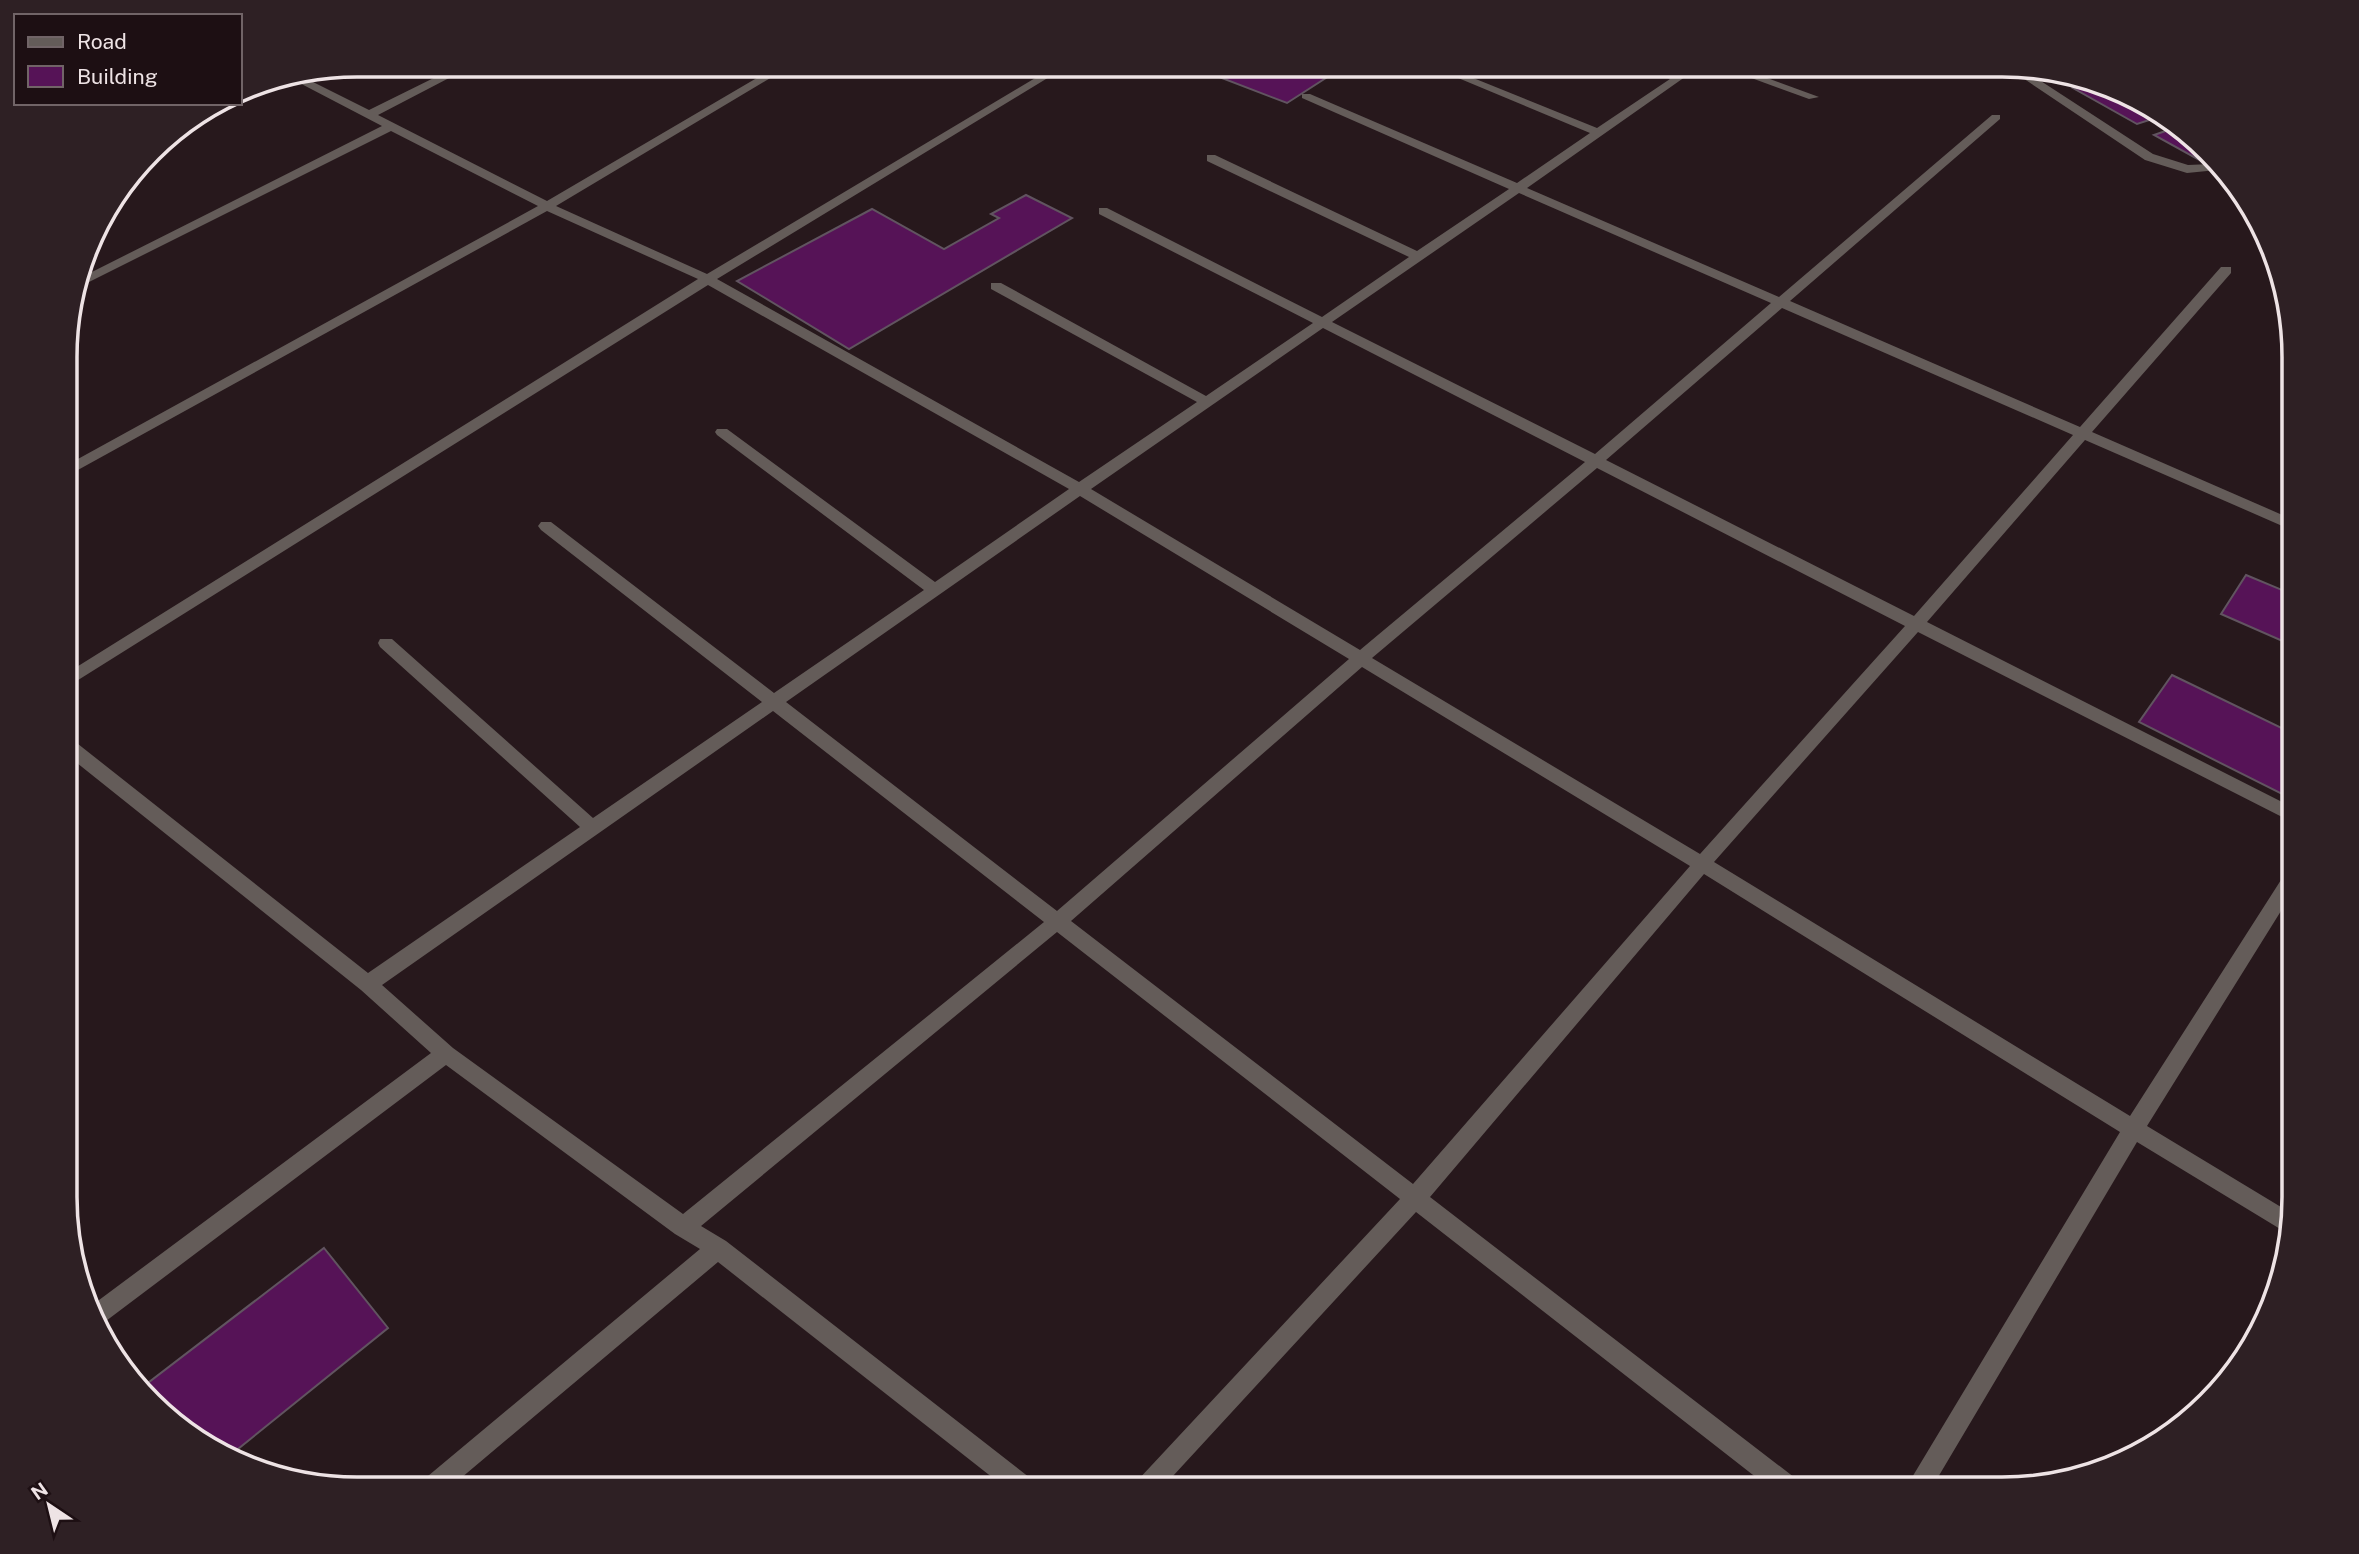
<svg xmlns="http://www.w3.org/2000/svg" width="2359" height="1554" viewBox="0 0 2359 1554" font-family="'Public Sans',sans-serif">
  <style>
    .building { fill: #561357; stroke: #615460; stroke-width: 2 }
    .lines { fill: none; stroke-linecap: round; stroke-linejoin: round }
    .service { fill: #645c59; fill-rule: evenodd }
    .minor { fill: #645c59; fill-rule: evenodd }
    .rim { fill: none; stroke: #eee3e5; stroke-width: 3.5 }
  </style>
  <rect width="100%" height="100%" fill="#27181c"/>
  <!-- building -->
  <g class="building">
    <path d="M1188,65L1283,66L1346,65L1287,103Z"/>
    <path d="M2096,81L2165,114V115L2137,124L2073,88Z"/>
    <path d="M2177,127L2207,159L2201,161L2154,135Z"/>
    <path d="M1026,195L1072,218L849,349L737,281L872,209L944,249L999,218L991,214Z"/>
    <path d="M2246,575L2294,595V646L2221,614Z"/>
    <path d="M2172,675L2294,734V800L2139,722Z"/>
    <path d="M324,1248L388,1328L228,1457L194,1440L144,1386Z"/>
  </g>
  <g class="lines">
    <!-- service -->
    <path class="service" d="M1716,65H1732L1819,97L1809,99Z"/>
    <!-- minor -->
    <g class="minor">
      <path d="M460,65H474L378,115L547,201L779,65H792L556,206L707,274L1057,65H1069L717,279L1079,482L1197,402L991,289V283H1001L1206,396L1313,323L1099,214V208H1107L1322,317L1409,257L1207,161V155H1215L1417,251L1509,189L1302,98V94H1310L1517,183L1590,133L1427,65H1441L1597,128L1670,79L1638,65H1653L1677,74L1690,65H1702L1527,188L1779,297L1992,115H2000V119L1790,301L2080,427L2221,267H2231V273L2092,432L2294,520V531L2085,440L1927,622L2294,808V823L1918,632L1714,862L2130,1116L2288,869L2294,867V890L2147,1126L2294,1215L2290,1235L2137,1142L1931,1489H1905L2120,1132L1704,874L1430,1197L1799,1481L1803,1489H1771L1416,1212L1161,1489H1133L1137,1481L1400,1199L1057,932L701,1226L726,1241L1034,1481L1038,1489H1007L718,1262L448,1489H418L422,1481L700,1249L675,1234L446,1065L98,1327L91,1306L431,1053L361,990L67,755V739L73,740L368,973L580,827L380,647L378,643L380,639H392L593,818L762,702L541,530L538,526L541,522H551L774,693L924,590L717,435L715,432L717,429H727L935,582L1069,489L708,285L67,687V673L698,279L547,211L67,476V465L538,206L391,131L77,288L80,278L382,126L290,78L301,76L369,110ZM1519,193L1771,303L1595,454L1332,322ZM1782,308L2073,435L1914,616L1606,460ZM1323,328L1585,462L1360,650L1091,489ZM1597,468L1905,626L1700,854L1372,658ZM1080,496L1349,659L1057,911L786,702ZM1362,667L1690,866L1413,1184L1071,921ZM773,711L1044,922L683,1214L453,1048L382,985Z"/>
      <path d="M2005,66L2021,68L2153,154L2188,165L2211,164L2217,170L2187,173L2145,160Z"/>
    </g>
  </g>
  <!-- crop -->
  <path d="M0 0H2359V1554H0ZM357 77H2002A280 280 0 0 1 2282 357V1197A280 280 0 0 1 2002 1477H357A280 280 0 0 1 77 1197V357A280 280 0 0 1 357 77Z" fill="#2e2024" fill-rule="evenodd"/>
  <path class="rim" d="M357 77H2002A280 280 0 0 1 2282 357V1197A280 280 0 0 1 2002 1477H357A280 280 0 0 1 77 1197V357A280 280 0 0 1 357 77Z"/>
  <!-- legend -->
  <rect x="14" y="14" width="228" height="91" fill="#1d0f13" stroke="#716467" stroke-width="2"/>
  <rect x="28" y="37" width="35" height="10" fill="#645c59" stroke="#716467" stroke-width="2"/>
  <text x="77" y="49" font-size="21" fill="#eee3e5">Road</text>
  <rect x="28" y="66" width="35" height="21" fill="#561357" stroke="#716467" stroke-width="2"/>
  <text x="77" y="84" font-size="21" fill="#eee3e5">Building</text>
  <!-- north arrow -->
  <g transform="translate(49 1505) rotate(325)" stroke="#1d0f13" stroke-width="5" paint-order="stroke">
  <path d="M0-5L12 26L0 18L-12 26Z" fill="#eee3e5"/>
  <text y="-10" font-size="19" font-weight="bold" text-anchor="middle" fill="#eee3e5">N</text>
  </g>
</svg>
